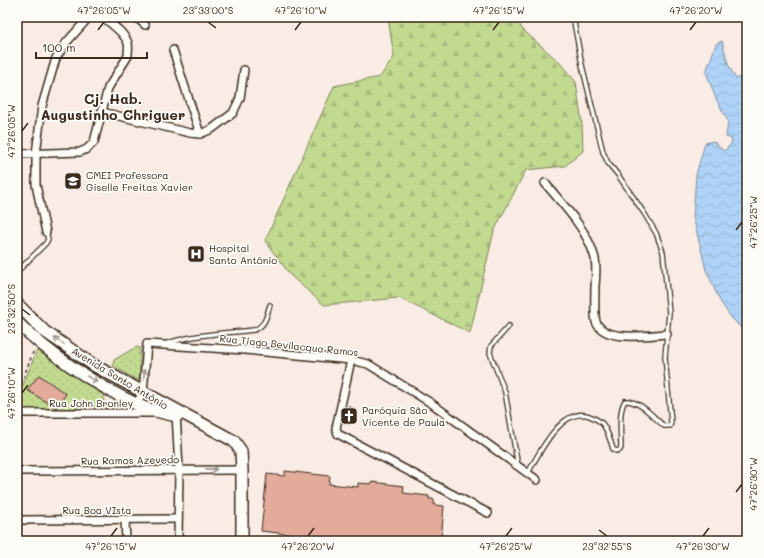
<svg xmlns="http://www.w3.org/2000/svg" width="764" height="558" viewBox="0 0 764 558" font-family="Mali,sans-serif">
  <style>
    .forest { fill: url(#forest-firs); stroke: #7e8257 }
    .park { fill: url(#park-dots); stroke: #7e8257 }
    .water { fill: url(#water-waves); stroke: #808fa0 }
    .building { fill: #e3ab9a; stroke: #3b2a1e }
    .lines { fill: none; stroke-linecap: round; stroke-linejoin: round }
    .service-casing { stroke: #3b2a1e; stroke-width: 6 }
    .minor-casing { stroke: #3b2a1e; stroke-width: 10 }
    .secondary-casing { stroke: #3b2a1e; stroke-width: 14 }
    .path { stroke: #3b2a1e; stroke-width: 1.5; stroke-dasharray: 3 3; stroke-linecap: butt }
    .service { stroke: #fdfcf7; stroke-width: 3.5 }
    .minor { stroke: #fdfcf7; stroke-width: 7 }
    .secondary { stroke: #fdfcf7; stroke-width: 11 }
    .oneway { stroke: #9c938a }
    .ticks { fill: none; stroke: #3b2a1e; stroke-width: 1.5 }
    .labels { text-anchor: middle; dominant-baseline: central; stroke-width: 3.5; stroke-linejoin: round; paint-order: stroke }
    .poi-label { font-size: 10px; fill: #3b2a1e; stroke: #fdfcf7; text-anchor: start }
    .street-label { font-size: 10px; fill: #3b2a1e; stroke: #fdfcf7 }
    .district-label { font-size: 14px; font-weight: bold; fill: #3b2a1e; stroke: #fdfcf7 }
    .neatline { fill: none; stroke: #3b2a1e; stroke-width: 1.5 }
    .ticks-label { font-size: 10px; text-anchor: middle; fill: #3b2a1e }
  </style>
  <defs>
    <pattern id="forest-firs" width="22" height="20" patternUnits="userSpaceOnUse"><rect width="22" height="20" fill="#c2da90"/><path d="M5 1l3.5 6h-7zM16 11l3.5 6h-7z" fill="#a8bb7c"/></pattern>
    <pattern id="park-dots" width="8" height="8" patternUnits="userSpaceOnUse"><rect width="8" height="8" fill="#c2da90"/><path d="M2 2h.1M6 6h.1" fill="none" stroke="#a8bb7c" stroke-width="1.8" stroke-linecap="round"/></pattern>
    <pattern id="water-waves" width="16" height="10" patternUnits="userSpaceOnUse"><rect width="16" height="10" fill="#aed3f7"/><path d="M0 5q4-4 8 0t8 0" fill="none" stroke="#97b5d3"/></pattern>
  </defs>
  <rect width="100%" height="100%" fill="#f8ece4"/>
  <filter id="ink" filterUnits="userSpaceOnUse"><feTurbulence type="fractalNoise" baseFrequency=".025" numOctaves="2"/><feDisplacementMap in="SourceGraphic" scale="8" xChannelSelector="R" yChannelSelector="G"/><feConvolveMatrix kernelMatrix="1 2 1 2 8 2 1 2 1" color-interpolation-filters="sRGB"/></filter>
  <g filter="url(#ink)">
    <!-- forest -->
    <path class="forest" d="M388,17H515L523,30L558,61L576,82L582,124L583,151L565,166L526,170L494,231L470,333L399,298L324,305L291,276L265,241L334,86L380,77L394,57Z"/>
    <!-- park -->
    <g class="park">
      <path d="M136,347L140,348V377L139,380H137L113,366L114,360Z"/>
      <path d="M37,350L105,396L103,400L112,407L110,412L17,411V400Z"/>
    </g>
    <!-- water -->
    <path class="water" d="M722,41L728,64L736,79L747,74V333L742,329L730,316L720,301L706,270L693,217L696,175L705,143L713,141L724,151L731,144L732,139L726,137L728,121L716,99L706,72L716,44Z"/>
    <!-- building -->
    <g class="building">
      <path d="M39,375L66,394L56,408L27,390Z"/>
      <path d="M348,406L356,410L349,424L343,421Z"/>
      <path d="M285,471L330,476L329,484L358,487V483L371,484L372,482L404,486L403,493L429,496V499H434V505L444,506L441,541H348L261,531L267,474L285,476Z"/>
    </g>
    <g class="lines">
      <defs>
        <g id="service">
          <path d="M17,272L46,243L48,239L46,232"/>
          <path d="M509,326L491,346L490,353L505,392L518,466"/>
          <path d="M168,343C195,334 225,333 254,330C266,325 266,317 270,305"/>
          <path d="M528,473C539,453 563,403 592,417C596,419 602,422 604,426C608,433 611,442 613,449L616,451L620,450L621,447C621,435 618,411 625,401C640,400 653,417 664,426H670L671,422L665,357L669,313L663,252L656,233L644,213L618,175L608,163L603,152L582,65L573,17"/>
        </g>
        <g id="minor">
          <path d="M136,17L145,25"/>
          <path d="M173,50L200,134"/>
          <path d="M102,112L190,133L200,134L212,129L233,113L240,98L244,70"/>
          <path d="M17,154L80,152L87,149L94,142L108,88L128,56C128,52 129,46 128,43C124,32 111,24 103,17"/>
          <path d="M545,183C563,205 586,228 594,255C597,264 596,276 595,286C595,294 594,315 596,322C605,343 649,335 667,334"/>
          <path d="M46,232L36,185V154L42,106L56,58L66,43L89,17"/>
          <path d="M351,360L336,428L338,434L488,513"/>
          <path d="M136,404L143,393L147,344L245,350L351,360L368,364L431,403L537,480"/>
          <path d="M17,413H153"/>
          <path d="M176,413L179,469L178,541"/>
          <path d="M17,471L242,470"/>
          <path d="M17,520L178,519"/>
          <path d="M125,520L126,541"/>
        </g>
        <g id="secondary">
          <path d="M17,304L44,331L95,366L234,441L241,451L242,470V541"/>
          <path d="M17,322C47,353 96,385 136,404C148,410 163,413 177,416"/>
        </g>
      </defs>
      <!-- service casing -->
      <use href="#service" class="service-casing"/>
      <!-- minor casing -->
      <use href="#minor" class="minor-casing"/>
      <!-- secondary casing -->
      <use href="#secondary" class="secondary-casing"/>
      <!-- path -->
      <path class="path" d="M17,394L34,350"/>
      <!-- service -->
      <use href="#service" class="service"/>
      <!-- minor -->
      <use href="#minor" class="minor"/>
      <!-- secondary -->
      <use href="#secondary" class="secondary"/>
    </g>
    <!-- one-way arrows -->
    <defs><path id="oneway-shaft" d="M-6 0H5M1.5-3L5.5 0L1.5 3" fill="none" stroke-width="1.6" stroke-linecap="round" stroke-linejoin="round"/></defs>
    <g class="oneway">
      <use href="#oneway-shaft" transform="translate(59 341) rotate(-146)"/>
      <use href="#oneway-shaft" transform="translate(144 375) rotate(-86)"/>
      <use href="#oneway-shaft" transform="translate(92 379) rotate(30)"/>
      <use href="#oneway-shaft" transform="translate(211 469) rotate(1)"/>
    </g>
  </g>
  <!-- ticks -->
  <path class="ticks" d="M208,22L216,28M98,30L104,22M295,30L301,22M493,30L499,22M690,30L696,22M22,131L28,123M736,230L742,222M22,309L30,315M22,393L28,385M736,492L742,484M599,530L607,536M111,536L117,528M308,536L314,528M506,536L512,528M703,536L709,528"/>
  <!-- icons -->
  <defs>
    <symbol id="school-square" viewBox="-11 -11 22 22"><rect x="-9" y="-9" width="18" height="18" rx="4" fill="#3b2a1e" stroke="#fdfcf7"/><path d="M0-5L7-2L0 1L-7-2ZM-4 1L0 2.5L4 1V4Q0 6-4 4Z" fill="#fff"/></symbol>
    <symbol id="hospital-square" viewBox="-11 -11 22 22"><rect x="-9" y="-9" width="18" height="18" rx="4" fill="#3b2a1e" stroke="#fdfcf7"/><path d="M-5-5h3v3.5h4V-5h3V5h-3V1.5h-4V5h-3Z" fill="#fff"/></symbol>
    <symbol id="church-square" viewBox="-11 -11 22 22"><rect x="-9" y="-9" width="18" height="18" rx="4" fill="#3b2a1e" stroke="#fdfcf7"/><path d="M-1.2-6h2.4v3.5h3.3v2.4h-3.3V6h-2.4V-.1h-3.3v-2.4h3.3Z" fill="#fff"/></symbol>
  </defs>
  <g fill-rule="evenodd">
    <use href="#school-square" x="63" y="171" width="20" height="20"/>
    <use href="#hospital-square" x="186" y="244" width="20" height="20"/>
    <use href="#church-square" x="339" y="406" width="20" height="20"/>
  </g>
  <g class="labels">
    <!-- poi labels -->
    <g class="poi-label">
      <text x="86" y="175">CMEI Professora<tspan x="86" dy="12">Giselle Freitas Xavier</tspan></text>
      <text x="209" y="248">Hospital<tspan x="209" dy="12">Santo Antônio</tspan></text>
      <text x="362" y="410">Paróquia São<tspan x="362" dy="12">Vicente de Paula</tspan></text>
    </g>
    <!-- street labels -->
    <g class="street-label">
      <text transform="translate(289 345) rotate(6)">Rua Tiago Bevilacqua Ramos</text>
      <text transform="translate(120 378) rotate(31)">Avenida Santo Antônio</text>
      <text x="91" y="403">Rua John Bronley</text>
      <text transform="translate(130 460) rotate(-1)">Rua Ramos Azevedo</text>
      <text x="97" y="510">Rua Boa VIsta</text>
    </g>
    <!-- district labels -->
    <g class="district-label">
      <text x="113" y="98">Cj. Hab.<tspan x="113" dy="16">Augustinho Chriguer</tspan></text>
    </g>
  </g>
  <!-- margin -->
  <rect width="764" height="558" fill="none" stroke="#fdfcf7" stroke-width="44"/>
  <!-- scale -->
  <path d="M36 52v6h111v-6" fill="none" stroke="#3b2a1e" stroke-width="2"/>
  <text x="42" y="52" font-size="12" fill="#3b2a1e" stroke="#fdfcf7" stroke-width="3" paint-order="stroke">100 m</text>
  <rect x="22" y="22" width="720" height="514" class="neatline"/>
  <g class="ticks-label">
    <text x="104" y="14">47°26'05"W</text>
    <text x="208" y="14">23°33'00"S</text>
    <text x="301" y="14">47°26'10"W</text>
    <text x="499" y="14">47°26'15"W</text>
    <text x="696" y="14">47°26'20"W</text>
    <text transform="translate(11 131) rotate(-90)" y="4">47°26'05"W</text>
    <text transform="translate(753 222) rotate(-90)" y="4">47°26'25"W</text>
    <text transform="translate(11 309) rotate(-90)" y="4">23°32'50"S</text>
    <text transform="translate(11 393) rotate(-90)" y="4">47°26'10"W</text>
    <text transform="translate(753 484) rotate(-90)" y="4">47°26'30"W</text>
    <text x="111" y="550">47°26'15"W</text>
    <text x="308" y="550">47°26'20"W</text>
    <text x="506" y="550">47°26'25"W</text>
    <text x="607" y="550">23°32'55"S</text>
    <text x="703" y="550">47°26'30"W</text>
  </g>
</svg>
